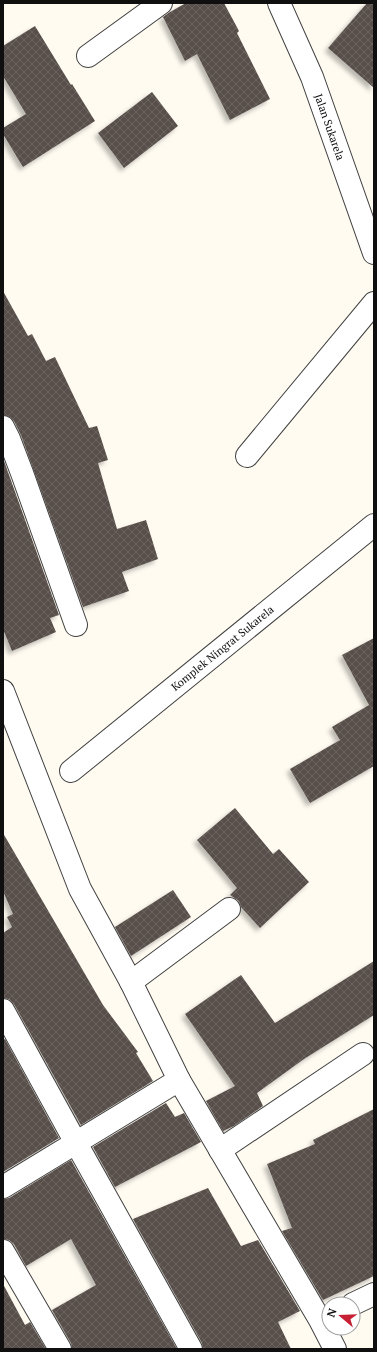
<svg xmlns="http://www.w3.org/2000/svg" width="377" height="1352" viewBox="0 0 377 1352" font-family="'PT Serif',serif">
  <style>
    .building { fill: url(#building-cross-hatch); filter: url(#shadow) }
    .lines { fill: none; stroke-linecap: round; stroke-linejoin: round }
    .street-casing { stroke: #424242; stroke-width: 24 }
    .street { stroke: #fff; stroke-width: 22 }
    .labels { text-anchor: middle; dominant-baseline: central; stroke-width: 4; stroke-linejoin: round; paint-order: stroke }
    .street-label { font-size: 11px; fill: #0f0f0f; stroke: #fff }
  </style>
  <defs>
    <pattern id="building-cross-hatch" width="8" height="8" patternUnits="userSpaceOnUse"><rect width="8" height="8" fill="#584f4b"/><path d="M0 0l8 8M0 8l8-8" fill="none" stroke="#6b6461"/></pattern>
    <filter id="shadow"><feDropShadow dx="-3.5" dy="3.5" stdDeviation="2" flood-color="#0004"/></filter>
  </defs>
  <rect width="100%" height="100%" fill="#fffbf1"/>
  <!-- building -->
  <g class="building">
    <path d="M186,3H224L239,31L237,33L270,99L230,120L197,54L185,61L163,17L170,12Z"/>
    <path d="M367,3H374V88L328,48Z"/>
    <path d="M35,26L71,85L72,84L95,121L23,167L3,134V128L26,114L3,76V46Z"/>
    <path d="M152,92L178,126L124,168L98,133Z"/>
    <path d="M3,291L28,336L32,334L46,361L55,357L89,428L97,426L108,460L98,463L117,529L146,520L158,559L122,572L129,591L83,607L21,435L14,421L10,417L3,415Z"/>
    <path d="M3,458L59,615L50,618L56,632L12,651L3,629Z"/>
    <path d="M374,638V766L310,803L290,769L340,740L332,727L369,705L342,655Z"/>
    <path d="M235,808L273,854L279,849L309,882L260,928L241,907L239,901L230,895L237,888L197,840Z"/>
    <path d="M3,833L103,1005L138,1052L136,1053L153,1081L81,1125L14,1004L9,999L3,998V933L12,927L7,917L13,914L3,891Z"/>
    <path d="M173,890L191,917L131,956L115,927Z"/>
    <path d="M374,961V1015L304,1059L257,1093L263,1106L234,1126L223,1131L206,1101L235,1086L185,1014L241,975L275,1023Z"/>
    <path d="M5,1039L59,1138L3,1172V1040Z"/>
    <path d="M166,1103L175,1117L184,1113L201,1142L115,1187L93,1147Z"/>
    <path d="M374,1109V1276L323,1300L282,1231L292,1228L267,1164L315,1144L313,1140Z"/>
    <path d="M71,1160L177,1349H72L71,1343L52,1310L96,1285L71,1239L26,1266L14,1244L9,1240L3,1239V1199L9,1198Z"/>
    <path d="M208,1188L241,1246L258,1240L300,1311L278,1322L291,1349H203L202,1343L133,1219Z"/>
    <path d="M3,1284L25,1325L30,1322L46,1349H3Z"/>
  </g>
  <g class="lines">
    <defs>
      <g id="street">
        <path id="s1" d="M279,3L312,77L374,253"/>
        <path d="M88,56L161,3"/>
        <path d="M3,427L9,439L22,473L76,625"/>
        <path d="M247,456L374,303"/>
        <path d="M3,691L80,889L131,982L179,1080L320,1320L335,1349"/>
        <path id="s2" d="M71,771L374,525"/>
        <path d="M131,982L229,909"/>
        <path d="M3,1010L76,1143L191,1349"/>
        <path d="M220,1150L363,1054"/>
        <path d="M3,1187L179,1080"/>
        <path d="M3,1251L60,1349"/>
        <path d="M353,1304L374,1294"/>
      </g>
    </defs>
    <!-- street casing -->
    <use href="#street" class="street-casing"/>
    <!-- street -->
    <use href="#street" class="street"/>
  </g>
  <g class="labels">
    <!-- street labels -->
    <g class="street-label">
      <text stroke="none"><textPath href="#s1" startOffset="134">Jalan Sukarela</textPath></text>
      <text stroke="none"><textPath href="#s2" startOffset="195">Komplek Ningrat Sukarela</textPath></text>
    </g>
  </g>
  <!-- border -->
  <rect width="377" height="1352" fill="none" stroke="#0f0f0f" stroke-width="8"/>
  <!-- north arrow -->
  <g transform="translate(341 1316) rotate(289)"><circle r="19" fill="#ffffff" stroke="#9f9f9f"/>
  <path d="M0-3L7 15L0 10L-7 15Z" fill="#c71f33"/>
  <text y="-6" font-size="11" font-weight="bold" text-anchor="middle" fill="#0f0f0f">N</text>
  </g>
</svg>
